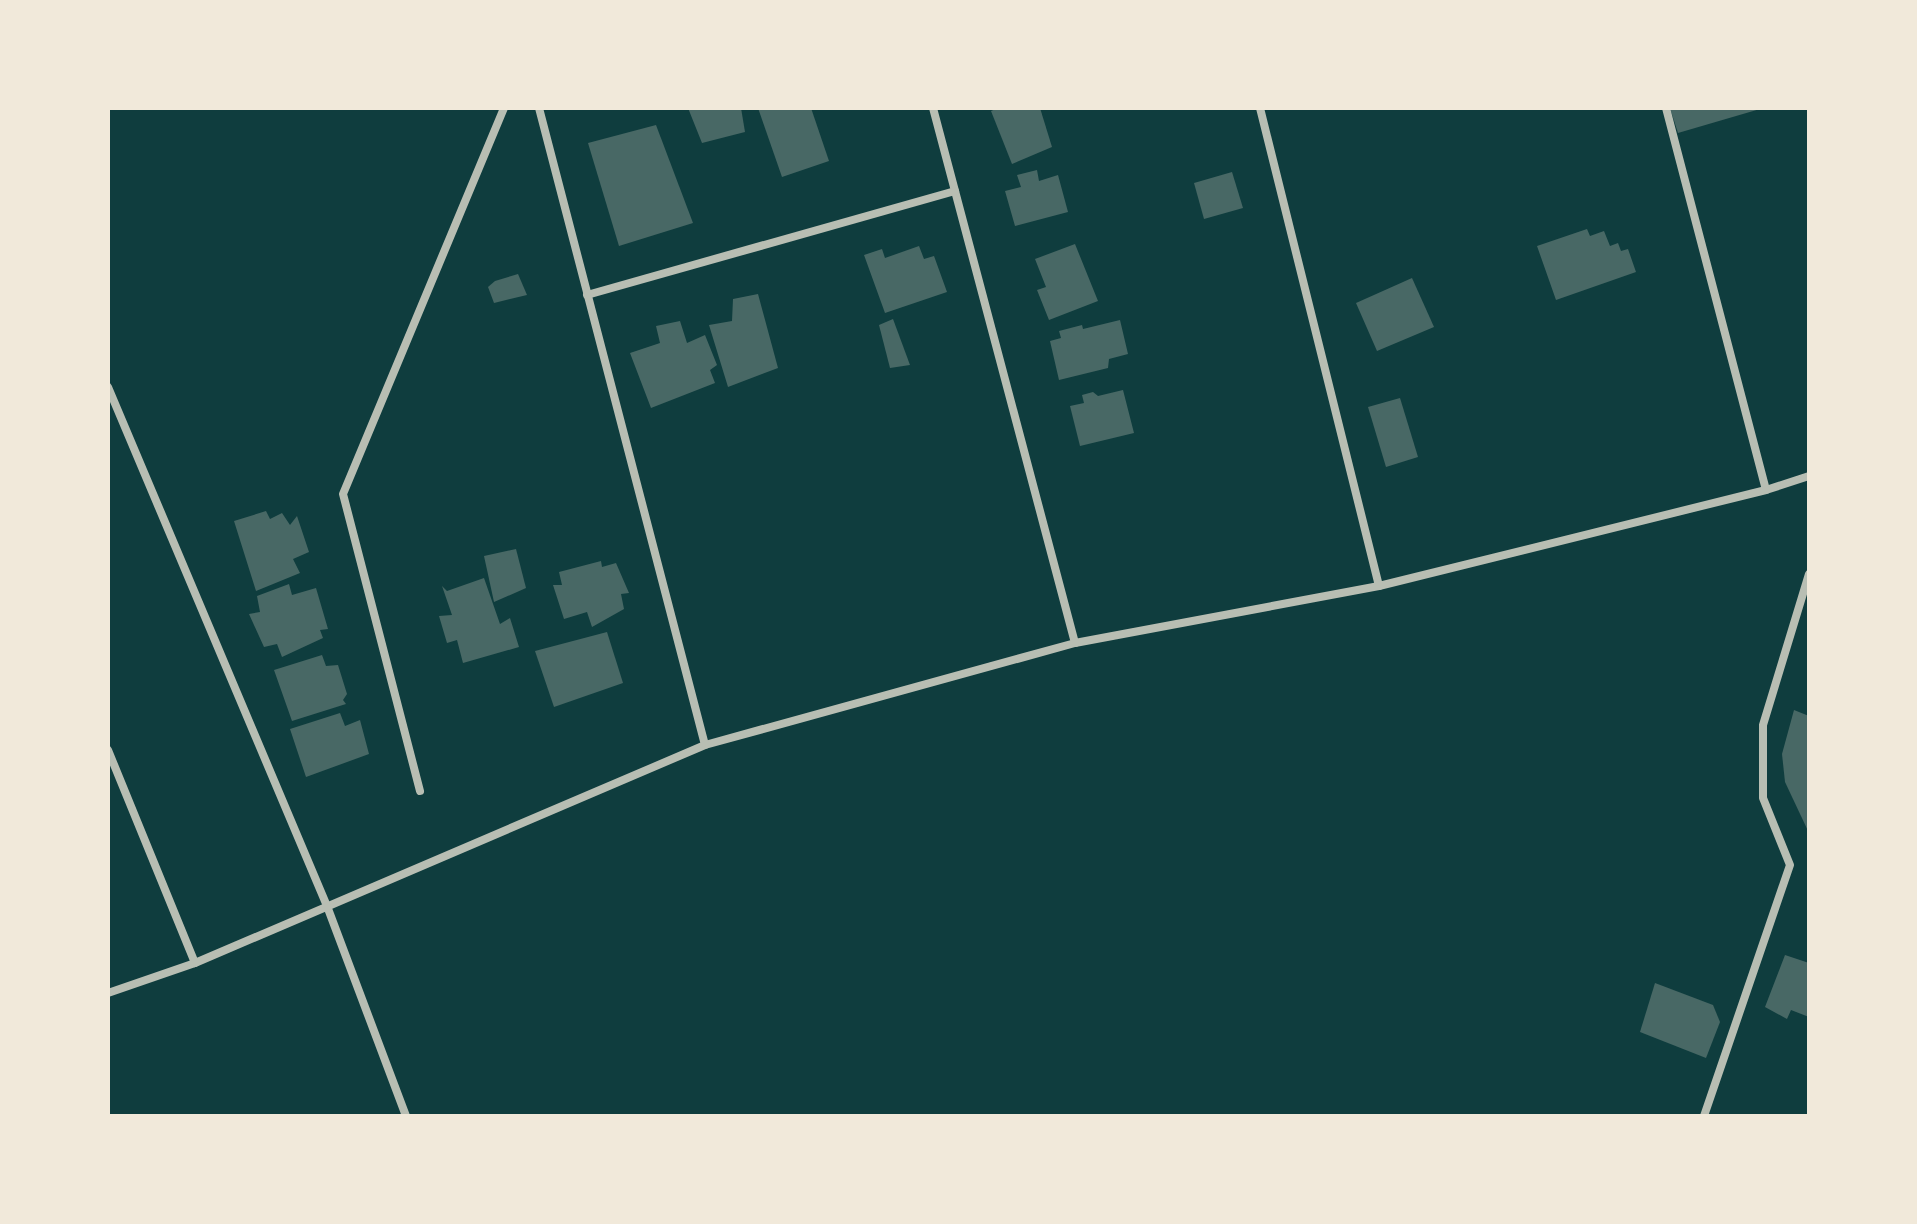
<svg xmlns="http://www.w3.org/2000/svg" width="1917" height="1224" viewBox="0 0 1917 1224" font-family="Commissioner,sans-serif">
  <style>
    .building { fill: #486865 }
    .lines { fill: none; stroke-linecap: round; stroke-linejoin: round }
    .minor { stroke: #b8beb3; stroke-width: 8 }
  </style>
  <rect width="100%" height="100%" fill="#0f3d3e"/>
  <!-- building -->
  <g class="building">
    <path d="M688,108H741L745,132L702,143Z"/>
    <path d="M758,108H811L829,161L782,177Z"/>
    <path d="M998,108H1040L1052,147L1012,164L991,111Z"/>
    <path d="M1670,108H1759L1760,109L1678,133Z"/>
    <path d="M656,125L693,223L619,246L588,143Z"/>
    <path d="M1037,170L1039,181L1058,175L1068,212L1015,226L1005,191L1021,187L1017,175Z"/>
    <path d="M1232,172L1243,208L1204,219L1194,183Z"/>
    <path d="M1587,229L1590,236L1604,231L1610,246L1618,243L1621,251L1628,249L1636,272L1556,300L1537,246Z"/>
    <path d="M1075,244L1098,301L1049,320L1037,290L1046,287L1035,259Z"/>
    <path d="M919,246L924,259L934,256L947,292L885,313L864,255L882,249L885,258Z"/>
    <path d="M518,274L527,295L494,303L488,287L495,281Z"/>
    <path d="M1412,278L1434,327L1377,351L1356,303Z"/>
    <path d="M758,294L778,368L728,387L709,325L732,321L733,299Z"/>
    <path d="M893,319L910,365L890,368L879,325Z"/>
    <path d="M1120,320L1128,354L1109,359L1108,368L1059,380L1050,341L1061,338L1059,331L1082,325L1083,329Z"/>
    <path d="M680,321L687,343L705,335L717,365L710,370L715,383L651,408L630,353L660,343L656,326Z"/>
    <path d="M1123,390L1134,433L1080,446L1070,406L1084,403L1082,395L1093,392L1098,396Z"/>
    <path d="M1400,398L1418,457L1386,467L1368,407Z"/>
    <path d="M266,511L270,519L282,513L290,525L297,516L309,552L293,559L300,573L256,591L234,521Z"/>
    <path d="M516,549L526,588L494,602L484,556Z"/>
    <path d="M601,561L602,567L616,563L629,593L621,594L624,609L592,627L587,612L564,619L553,585H562L559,572Z"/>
    <path d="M484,578L500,624L510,618L519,647L463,663L457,640L447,643L439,616L452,615L442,586L447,591Z"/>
    <path d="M289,584L292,595L316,588L328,629L320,630L323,638L282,657L277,644L264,647L249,614L260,612L257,596Z"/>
    <path d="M607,632L623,683L554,707L535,651Z"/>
    <path d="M322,655L326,666L338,665L347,694L343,700L346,704L292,721L274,670Z"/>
    <path d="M1794,710L1809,716V833L1785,782L1782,754Z"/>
    <path d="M340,713L345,726L360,720L369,754L306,777L290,729Z"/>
    <path d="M1785,955L1809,963V1017L1791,1010L1787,1019L1765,1007Z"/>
    <path d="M1655,983L1713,1005L1720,1022L1706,1058L1640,1032Z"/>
  </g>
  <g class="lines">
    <!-- minor -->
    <g class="minor">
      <path d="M539,108L705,745"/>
      <path d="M933,108L1075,643"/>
      <path d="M1260,108L1379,586"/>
      <path d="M1666,108L1766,490"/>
      <path d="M587,295L955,191"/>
      <path d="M108,387L327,906L406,1116"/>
      <path d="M108,750L195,963"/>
      <path d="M420,791L343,494L504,108"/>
      <path d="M108,993L195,963L705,745L1075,643L1379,586L1766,490L1809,476"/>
      <path d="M1704,1116L1790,865L1763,798V725L1809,574"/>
    </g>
  </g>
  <!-- border -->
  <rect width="1917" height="1224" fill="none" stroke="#f1e9da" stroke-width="220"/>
</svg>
